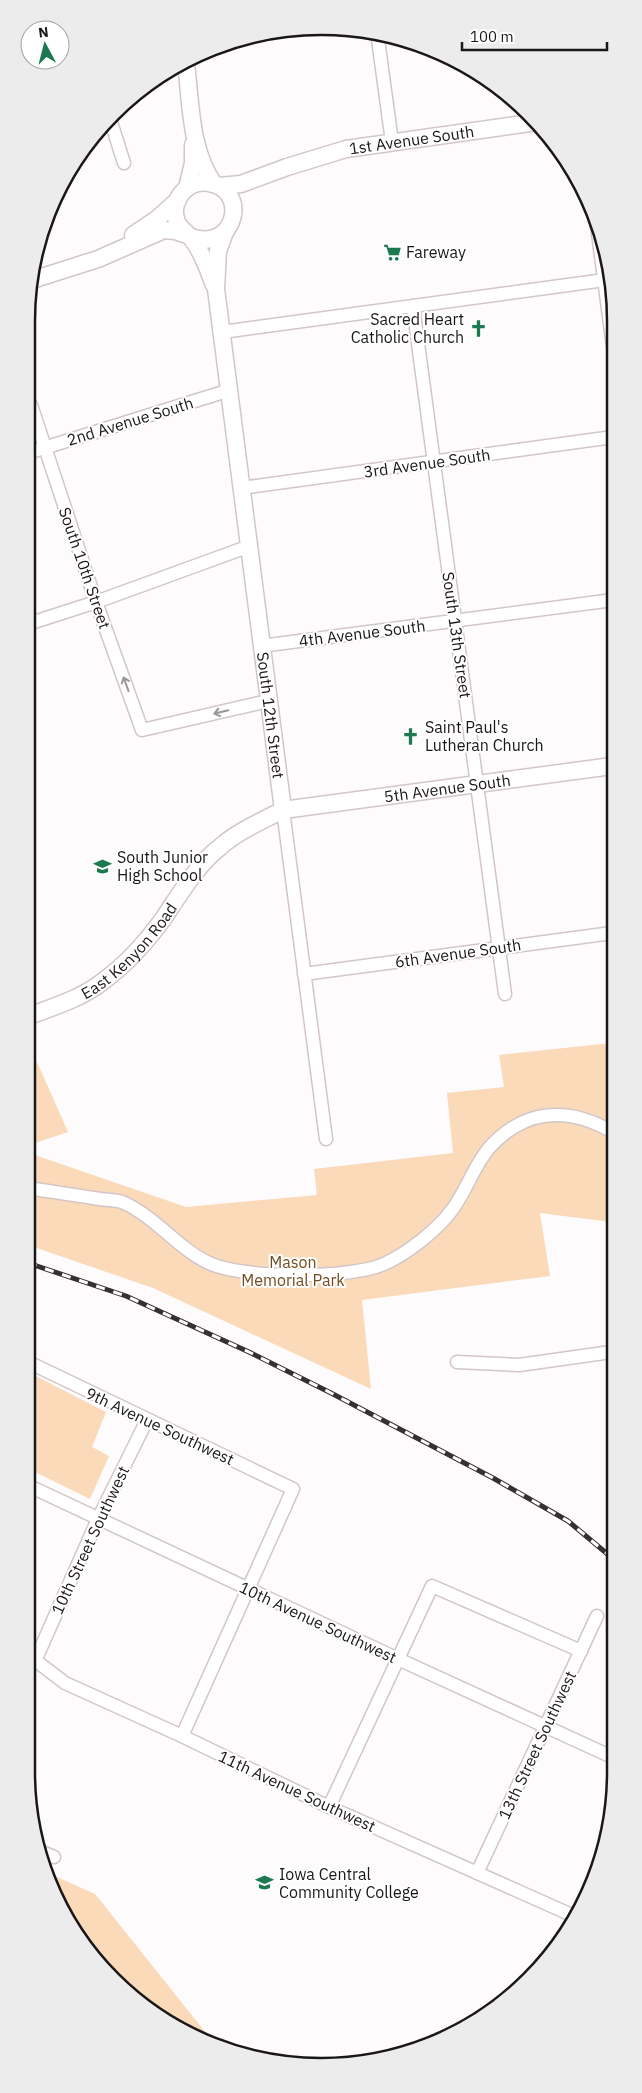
<svg xmlns="http://www.w3.org/2000/svg" width="642" height="2093" viewBox="0 0 642 2093" font-family="'IBM Plex Sans',sans-serif">
  <style>
    .green { fill: #fadab9 }
    .lines { fill: none; stroke-linecap: round; stroke-linejoin: round }
    .minor-casing { stroke: #d2c6c8; stroke-width: 15 }
    .major-casing { stroke: #d2c6c8; stroke-width: 19 }
    .minor { stroke: #fff; stroke-width: 12 }
    .major { stroke: #fff; stroke-width: 16 }
    .rail-casing { stroke: #353131; stroke-width: 5 }
    .rail { stroke: #fff; stroke-width: 3; stroke-dasharray: 9; stroke-linecap: butt }
    .oneway { stroke: #989797 }
    .labels { text-anchor: middle; dominant-baseline: central; stroke-width: 4; stroke-linejoin: round; paint-order: stroke }
    .street-label { font-size: 16px; fill: #1b1717; stroke: #fff }
    .poi-label { font-size: 16px; fill: #1b1717; stroke: #fff; text-anchor: start }
    .park-label { font-size: 16px; fill: #744c1f; stroke: #fff }
    .rim { fill: none; stroke: #1b1717; stroke-width: 2.5 }
  </style>
  <rect width="100%" height="100%" fill="#fdfbfb"/>
  <!-- green -->
  <g class="green">
    <path d="M611,1043V1222L540,1213L550,1276L362,1300L371,1389L153,1288L28,1245L29,1153L186,1207L317,1195L314,1169L453,1153L447,1093L504,1087L499,1055Z"/>
    <path d="M29,1044L68,1132L29,1145Z"/>
    <path d="M28,1372L106,1412L92,1447L109,1456L90,1499L27,1468Z"/>
    <path d="M46,1872L95,1894L214,2043L190,2036L100,1967L49,1885Z"/>
  </g>
  <g class="lines">
    <defs>
      <g id="minor">
        <path d="M377,32L392,142"/>
        <path d="M111,122L124,163"/>
        <path d="M596,218L613,347"/>
        <path d="M413,306L505,994"/>
        <path d="M222,332L612,279"/>
        <path d="M31,405L96,602L142,730L268,701"/>
        <path d="M31,452L230,390"/>
        <path d="M241,488L613,437"/>
        <path d="M31,623L96,602L247,547"/>
        <path d="M261,646L613,600"/>
        <path d="M283,810L326,1139"/>
        <path d="M304,974L612,933"/>
        <path d="M28,1188C52,1192 76,1195 100,1199C107,1200 116,1200 122,1202C155,1216 177,1248 209,1263C242,1279 351,1279 384,1264C408,1253 436,1231 452,1210C466,1191 474,1166 489,1148C524,1109 567,1106 611,1131"/>
        <path d="M28,1362L293,1489L182,1736"/>
        <path d="M457,1362L519,1365L611,1352"/>
        <path d="M27,1485L398,1659L610,1756"/>
        <path d="M27,1654L65,1683L182,1736L329,1807L574,1916"/>
        <path d="M35,1661L98,1519L147,1420"/>
        <path d="M329,1807L432,1586L581,1651"/>
        <path d="M42,1852L54,1857"/>
        <path d="M477,1873L597,1616"/>
      </g>
      <g id="major">
        <path d="M186,64C191,103 190,151 214,184"/>
        <path id="s1" d="M219,186L241,184L287,167L346,149L537,122"/>
        <path d="M187,188L193,163V145"/>
        <path id="s2" d="M225,232L218,251L216,289L283,810"/>
        <path d="M133,235L158,218L178,200"/>
        <path d="M191,237C236,253 250,189 209,183C187,179 169,201 177,222C181,230 188,233 192,239C203,253 208,270 214,285"/>
        <path d="M32,280L98,259L164,230L175,231L187,235"/>
        <path id="s3" d="M29,1016C53,1007 82,998 102,982C124,966 147,941 163,919C180,894 196,866 220,847C238,831 262,821 283,810L612,766"/>
      </g>
    </defs>
    <!-- minor casing -->
    <use href="#minor" class="minor-casing"/>
    <!-- major casing -->
    <use href="#major" class="major-casing"/>
    <!-- minor -->
    <use href="#minor" class="minor"/>
    <!-- major -->
    <use href="#major" class="major"/>
    <defs>
      <path id="rail" d="M28,1263L126,1296L249,1352L331,1393L493,1478L568,1521L611,1557"/>
    </defs>
    <!-- rail casing -->
    <use href="#rail" class="rail-casing"/>
    <!-- rail -->
    <use href="#rail" class="rail"/>
  </g>
  <!-- one-way arrows -->
  <defs><path id="oneway-shaft" d="M-6 0H5M1.5-3L5.5 0L1.5 3" fill="none" stroke-width="1.6" stroke-linecap="round" stroke-linejoin="round" transform="scale(1.25)"/></defs>
  <g class="oneway">
    <use href="#oneway-shaft" transform="translate(126 684) rotate(-110)"/>
    <use href="#oneway-shaft" transform="translate(221 712) rotate(167)"/>
  </g>
  <!-- icons -->
  <defs>
    <symbol id="supermarket-bare" viewBox="-9 -9 18 18"><path d="M-6-5.5h2.5l.6 2H6L4.5 2H-2.5L-4.4-4H-6ZM-1.5 3.2a1.3 1.3 0 1 0 .1 0ZM3 3.2a1.3 1.3 0 1 0 .1 0Z" fill="#1d7a50" stroke="#fff" stroke-width="2.5" paint-order="stroke"/></symbol>
    <symbol id="church-bare" viewBox="-9 -9 18 18"><path d="M-1.2-6h2.4v3.5h3.3v2.4h-3.3V6h-2.4V-.1h-3.3v-2.4h3.3Z" fill="#1d7a50" stroke="#fff" stroke-width="2.5" paint-order="stroke"/></symbol>
    <symbol id="school-bare" viewBox="-9 -9 18 18"><path d="M0-5L7-2L0 1L-7-2ZM-4 1L0 2.5L4 1V4Q0 6-4 4Z" fill="#1d7a50" stroke="#fff" stroke-width="2.5" paint-order="stroke"/></symbol>
    <symbol id="university-bare" viewBox="-9 -9 18 18"><path d="M0-5L7-2L0 1L-7-2ZM-4 1L0 2.5L4 1V4Q0 6-4 4Z" fill="#1d7a50" stroke="#fff" stroke-width="2.5" paint-order="stroke"/></symbol>
  </defs>
  <g fill-rule="evenodd">
    <use href="#supermarket-bare" x="380" y="240" width="25" height="25"/>
    <use href="#church-bare" x="466" y="316" width="25" height="25"/>
    <use href="#church-bare" x="398" y="724" width="25" height="25"/>
    <use href="#school-bare" x="90" y="854" width="25" height="25"/>
    <use href="#university-bare" x="252" y="1870" width="25" height="25"/>
  </g>
  <g class="labels">
    <!-- street labels -->
    <g class="street-label">
      <text stroke="none"><textPath href="#s1" startOffset="199">1st Avenue South</textPath></text>
      <text transform="translate(130 421) rotate(-17)">2nd Avenue South</text>
      <text transform="translate(427 463) rotate(-8)">3rd Avenue South</text>
      <text transform="translate(85 568) rotate(71)">South 10th Street</text>
      <text transform="translate(362 633) rotate(-7)">4th Avenue South</text>
      <text transform="translate(457 635) rotate(82)">South 13th Street</text>
      <text stroke="none"><textPath href="#s2" startOffset="488">South 12th Street</textPath></text>
      <text stroke="none"><textPath href="#s3" startOffset="500">5th Avenue South</textPath></text>
      <text stroke="none"><textPath href="#s3" startOffset="122">East Kenyon Road</textPath></text>
      <text transform="translate(458 953) rotate(-8)">6th Avenue South</text>
      <text transform="translate(160 1426) rotate(25)">9th Avenue Southwest</text>
      <text transform="translate(90 1540) rotate(-65)">10th Street Southwest</text>
      <text transform="translate(318 1622) rotate(25)">10th Avenue Southwest</text>
      <text transform="translate(537 1745) rotate(-65)">13th Street Southwest</text>
      <text transform="translate(297 1791) rotate(25)">11th Avenue Southwest</text>
    </g>
    <!-- poi labels -->
    <g class="poi-label">
      <text x="406" y="252">Fareway</text>
      <text x="464" y="319" text-anchor="end">Sacred Heart<tspan x="464" dy="18">Catholic Church</tspan></text>
      <text x="425" y="727">Saint Paul's<tspan x="425" dy="18">Lutheran Church</tspan></text>
      <text x="117" y="857">South Junior<tspan x="117" dy="18">High School</tspan></text>
      <text x="279" y="1874">Iowa Central<tspan x="279" dy="18">Community College</tspan></text>
    </g>
    <!-- park labels -->
    <g class="park-label">
      <text x="293" y="1262">Mason<tspan x="293" dy="18">Memorial Park</tspan></text>
    </g>
  </g>
  <!-- crop -->
  <path d="M0 0H642V2093H0ZM321 35H321A286 286 0 0 1 607 321V1772A286 286 0 0 1 321 2058H321A286 286 0 0 1 35 1772V321A286 286 0 0 1 321 35Z" fill="#edecec" fill-rule="evenodd"/>
  <path class="rim" d="M321 35H321A286 286 0 0 1 607 321V1772A286 286 0 0 1 321 2058H321A286 286 0 0 1 35 1772V321A286 286 0 0 1 321 35Z"/>
  <!-- north arrow -->
  <g transform="translate(45 45) rotate(353)"><circle r="24" fill="#ffffff" stroke="#a4a2a2"/>
  <path d="M0-4L9 19L0 12L-9 19Z" fill="#1d7a50"/>
  <text y="-8" font-size="14" font-weight="bold" text-anchor="middle" fill="#1b1717">N</text>
  </g>
  <!-- scale -->
  <path d="M462 42v8h145v-8" fill="none" stroke="#1b1717" stroke-width="2.5"/>
  <text x="470" y="42" font-size="15" fill="#1b1717" stroke="#ffffff" stroke-width="4" paint-order="stroke">100 m</text>
</svg>
